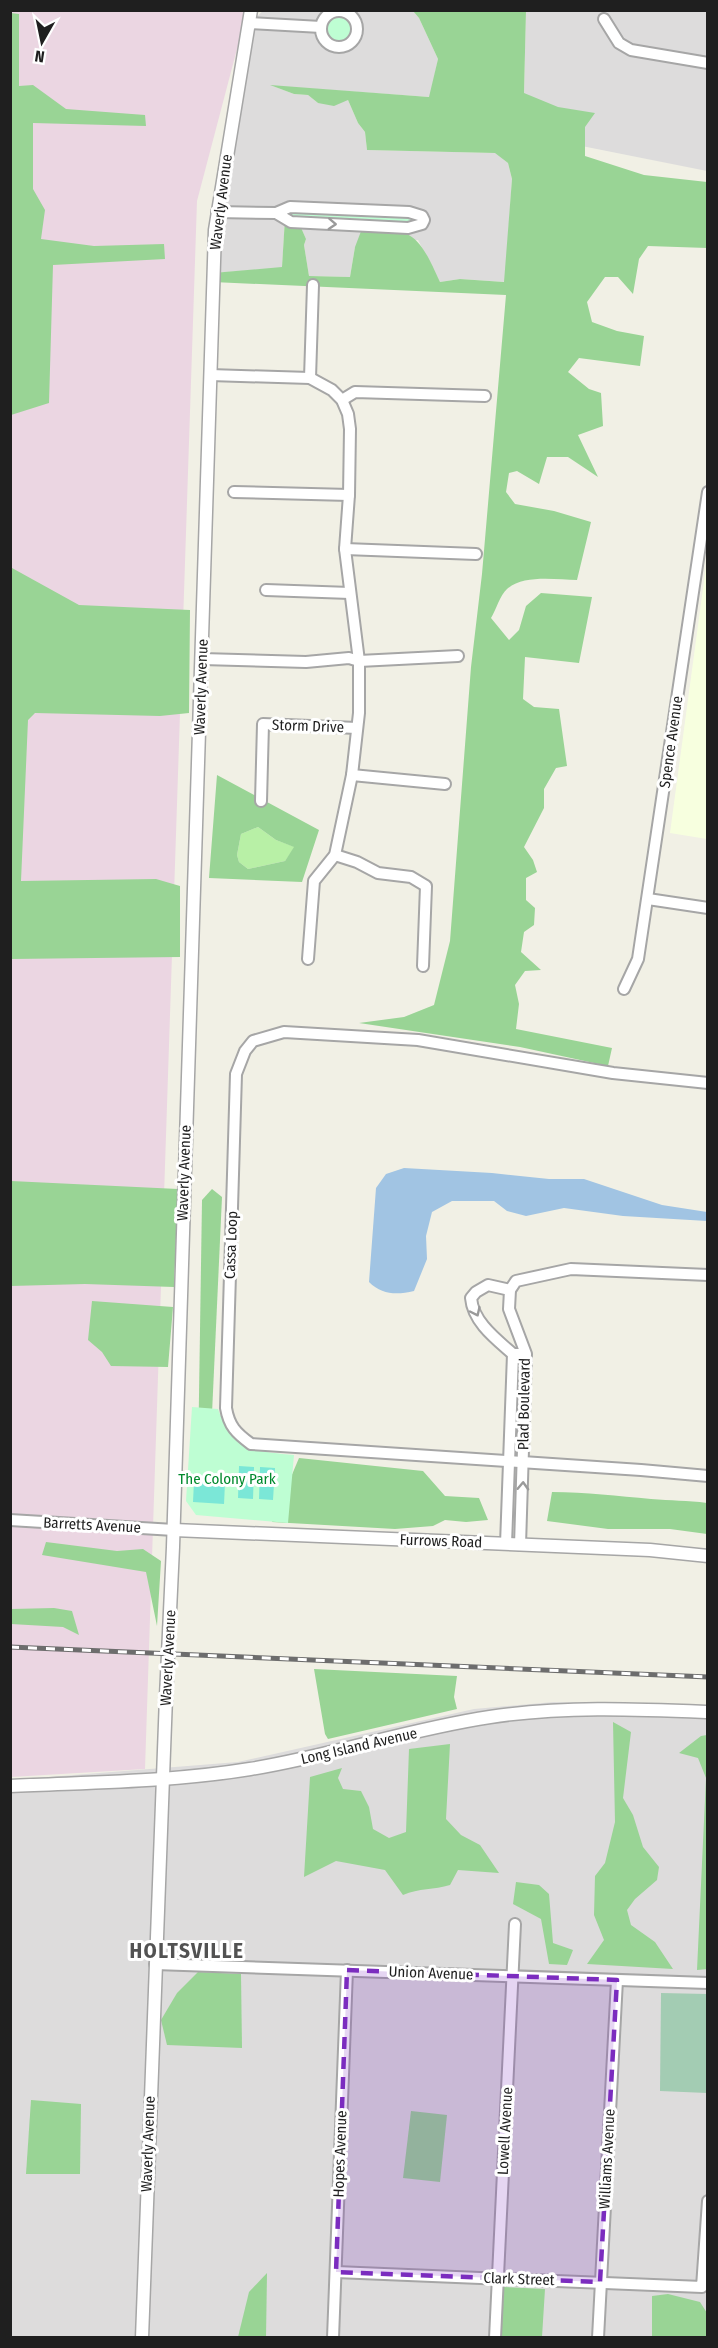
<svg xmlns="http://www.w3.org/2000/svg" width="718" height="2348" viewBox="0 0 718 2348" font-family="'Fira Sans Condensed',sans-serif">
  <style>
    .residential { fill: #dddcdc }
    .industrial { fill: #ebd6e2 }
    .education { fill: #f7ffdf }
    .grass { fill: #b8f0a6 }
    .forest { fill: #99d495; fill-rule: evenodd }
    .cemetery { fill: #a3ccb3 }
    .park { fill: #befed3 }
    .pitch { fill: #7be7d7 }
    .water { fill: #a1c4e3 }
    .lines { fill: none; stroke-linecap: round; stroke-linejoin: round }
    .minor-casing { stroke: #a6a6a6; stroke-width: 14 }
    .tertiary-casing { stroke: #a6a6a6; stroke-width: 15 }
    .minor { stroke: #fff; stroke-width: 10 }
    .tertiary { stroke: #fff; stroke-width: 12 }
    .rail-casing { stroke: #6d6d6d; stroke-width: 5 }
    .rail { stroke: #fff; stroke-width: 3; stroke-dasharray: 9; stroke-linecap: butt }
    .oneway { stroke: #9a9a9a }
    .marked { fill: #7b2cbf; fill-opacity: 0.2; stroke: #7b2cbf; stroke-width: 4.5; stroke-dasharray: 12 8; stroke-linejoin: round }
    .labels { text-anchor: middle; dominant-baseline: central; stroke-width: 6; stroke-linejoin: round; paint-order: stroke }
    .street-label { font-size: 15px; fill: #1f1f1f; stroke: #fff }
    .park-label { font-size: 15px; fill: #01892d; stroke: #fff }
    .district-label { font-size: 21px; font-weight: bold; letter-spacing: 1.5px; fill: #525252; stroke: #fff }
  </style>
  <rect width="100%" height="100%" fill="#f1f0e5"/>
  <!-- residential -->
  <g class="residential">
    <path d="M263,11H413L419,18L438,59L430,97L273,86L294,94L308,95L318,103L348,100L358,123L365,132L367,150L496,153L508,163L512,179L505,282L460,279L440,282L418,240L355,247L350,277L309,276L304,245L306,239L299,223L285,219L282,268L213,273L249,23Z"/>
    <path d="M526,11H707V171L502,130L524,93Z"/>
    <path d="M554,1702L707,1706V2337L11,2338V1780L238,1762L474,1709Z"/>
  </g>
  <!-- industrial -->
  <path class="industrial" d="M11,11H247L197,201L145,1769L11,1777Z"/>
  <!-- education -->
  <path class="education" d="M707,559L708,839H707L670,833Z"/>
  <!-- grass -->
  <path class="grass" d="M258,827L276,840L295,847L285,861L248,869L239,862L237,855L241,834Z"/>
  <!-- forest -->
  <g class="forest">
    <path d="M413,11H526L524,93L558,107L595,113L585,127V156L644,175L707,182V248L648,246L639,259L633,294L618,277H605L587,302L592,322L617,331L644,336L640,366L579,358L568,372L589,389L601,393L603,426L578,435L598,477L568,457H547L539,484L517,471L509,473L506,492L515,504L554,511L591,522L577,580C557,580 524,574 507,589C500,595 496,610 491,618L509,640L519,630L526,606L541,593L592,597L579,663L525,657L523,699L534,707L559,709L567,766L556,768L544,789V808L524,847L533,860L537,872L526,878V900L535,908L534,925L524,932L521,952L541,970L525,971L515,985L519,1004L516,1029L612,1048L608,1066L520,1047L359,1023L404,1017L434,1005L450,941L471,667L482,574L506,295L213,282V273L282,267L285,218L299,223L306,239L304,245L309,276L350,277L355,247L363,226C415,229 419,236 440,282L460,279L504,282L512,179L508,163L495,153L367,150L365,132L358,123L348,100L334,106L318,103L308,95L294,94L270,85L429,97L438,59L419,18Z"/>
    <path d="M11,13L19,14V86L33,85L66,109L145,115L146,126L33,123V189L45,210L41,239L94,246L164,244L165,259L53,265L49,403L11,415Z"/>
    <path d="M11,547L12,568L79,605L190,610L189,713L160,716L35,713L28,720L21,881L156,879L180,886V957L11,959Z"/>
    <path d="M217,775L319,830L302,882L209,878ZM258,827L276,840L294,847L285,861L248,869L239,862L237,855L241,834Z"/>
    <path d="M11,1181L178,1189L174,1287L85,1284L11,1286Z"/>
    <path d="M212,1189L222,1197L210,1457L198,1460L202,1200Z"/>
    <path d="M92,1301L173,1307L168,1367L111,1366L102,1352L88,1340Z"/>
    <path d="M299,1458L423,1471L445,1496L479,1498L488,1520L466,1522L445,1520L433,1526L395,1529L272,1522Z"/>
    <path d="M552,1492C586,1492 618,1496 651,1499C671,1501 687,1500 707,1503V1534L670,1529H608L547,1521Z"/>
    <path d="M46,1542L117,1551L143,1549L161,1561L157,1626L146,1572L42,1555Z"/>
    <path d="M54,1608L72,1611L79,1635L63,1627L11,1624V1609Z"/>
    <path d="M314,1669L457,1676L454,1697L457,1709L328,1739L325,1734Z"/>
    <path d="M613,1722L631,1732L623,1798L633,1815L643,1847L659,1867L657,1880L635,1899L627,1910L631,1925L655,1942L673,1969L587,1964L604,1940L594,1915L595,1876L605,1863L615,1822Z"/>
    <path d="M707,1735L708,1969L697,1970L706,1778L698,1758L679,1753L701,1736Z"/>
    <path d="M450,1744L446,1819L461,1835L480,1845L499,1873L458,1870L450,1885C434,1890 419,1888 403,1895L385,1870L336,1861L304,1877L310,1777L342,1768L338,1778L343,1789L361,1791L369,1807L373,1829L389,1838L406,1832L409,1749Z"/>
    <path d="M516,1882L539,1885L549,1894L553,1943L573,1950L567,1965L549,1964L541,1919L513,1904Z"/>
    <path d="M198,1972L241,1974L242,2048L167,2045L161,2020L177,1993Z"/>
    <path d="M31,2100L81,2104L80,2174H26Z"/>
    <path d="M411,2111L447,2115L440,2182L403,2178Z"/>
    <path d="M267,2273L266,2337H238L249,2292Z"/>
    <path d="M504,2287L545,2289L542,2337L499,2338Z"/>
    <path d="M668,2294L700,2302L707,2313V2337H652V2296Z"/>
  </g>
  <!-- cemetery -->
  <path class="cemetery" d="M661,1993L707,1994V2093L660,2091Z"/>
  <!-- park -->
  <g class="park">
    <circle cx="339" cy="29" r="18"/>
    <path d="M290,207L408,212L422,224L291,222L276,213Z"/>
    <path d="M192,1407L218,1409C233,1451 253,1451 294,1455L288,1523L196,1515L186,1501Z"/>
  </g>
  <!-- pitch -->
  <g class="pitch">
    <path d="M239,1466L254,1467L253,1499L238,1498Z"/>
    <path d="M260,1467L275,1468L273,1500L259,1499Z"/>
    <path d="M194,1481L225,1483L224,1504L193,1502Z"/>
  </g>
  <!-- water -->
  <path class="water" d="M404,1168L492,1173L549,1179H584L662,1205L707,1212V1221L623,1216L564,1208L526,1216L507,1211L494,1201H452L432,1212L426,1236L427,1259L414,1291C397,1295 382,1295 369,1282L376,1188L386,1174Z"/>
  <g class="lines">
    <defs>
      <g id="minor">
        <circle cx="339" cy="29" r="18"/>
        <path d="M604,19L619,43L631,50L708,63"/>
        <path d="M249,23L321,27"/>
        <path d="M217,212L276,213L290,207L409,212L422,216L424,220L422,224L408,228L291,222L276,213"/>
        <path d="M210,375L310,378L332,390L342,400L348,414L350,429L349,495L345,549L359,661V713L352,775L335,855L314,881L308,959"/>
        <path d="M310,378L313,285"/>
        <path d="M342,400L355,392L485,396"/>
        <path d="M234,492L349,495"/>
        <path d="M345,549L476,554"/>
        <path d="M266,590L350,593"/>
        <path d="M202,659L306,662L349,658L359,661L458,656"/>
        <path d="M352,775L445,784"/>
        <path d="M261,801L263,724L357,728"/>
        <path d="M335,855L357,862L378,873L411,877L426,886L423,966"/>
        <path d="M648,899L708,908"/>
        <path d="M624,989L638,959L708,492"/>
        <path d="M708,1083L613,1073L418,1040L284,1032L253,1041L245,1051L236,1074L226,1408C229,1426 236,1433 251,1444L641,1470L708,1476"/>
        <path d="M510,1290L488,1285L476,1292L471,1298C473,1322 496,1339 513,1354H520"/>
        <path d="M10,1520L174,1530"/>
        <path d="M506,1544L513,1354"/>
        <path d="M520,1545L526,1354L509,1309L510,1290L516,1281L571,1269L708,1275"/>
        <path d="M155,1964L708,1983"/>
        <path d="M336,2272L702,2287L708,2201"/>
        <path d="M333,2338L347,1970"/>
        <path d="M495,2338L515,1924"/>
        <path d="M598,2338L617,1980"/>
      </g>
      <g id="tertiary">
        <path d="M174,1530L650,1550L708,1556"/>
        <path d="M10,1786C91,1782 171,1782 250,1769C331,1756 409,1729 490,1717C563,1706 634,1709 708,1712"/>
        <path d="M142,2338L166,1697L173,1547L215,230L251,10"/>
      </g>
    </defs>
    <!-- minor casing -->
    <use href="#minor" class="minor-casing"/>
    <!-- tertiary casing -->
    <use href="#tertiary" class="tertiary-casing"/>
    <!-- minor -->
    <use href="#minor" class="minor"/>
    <!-- tertiary -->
    <use href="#tertiary" class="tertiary"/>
    <defs>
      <path id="rail" d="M10,1647L708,1677"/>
    </defs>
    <!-- rail casing -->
    <use href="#rail" class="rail-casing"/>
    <!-- rail -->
    <use href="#rail" class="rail"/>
  </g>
  <!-- one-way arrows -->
  <defs><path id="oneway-chevron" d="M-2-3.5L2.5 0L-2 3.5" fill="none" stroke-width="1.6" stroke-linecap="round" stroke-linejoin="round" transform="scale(1.5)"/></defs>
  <g class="oneway">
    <use href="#oneway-chevron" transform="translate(332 224) rotate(3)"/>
    <use href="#oneway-chevron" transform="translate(476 1312) rotate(65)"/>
    <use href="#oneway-chevron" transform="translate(523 1486) rotate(-88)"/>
  </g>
  <!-- marked area -->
  <path class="marked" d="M347,1970L617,1980L600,2282L336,2272Z"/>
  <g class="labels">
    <!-- street labels -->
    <g class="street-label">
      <text transform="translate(221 202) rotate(-83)">Waverly Avenue</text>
      <text transform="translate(201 687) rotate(-88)">Waverly Avenue</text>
      <text transform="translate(308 726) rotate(2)">Storm Drive</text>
      <text transform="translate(671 742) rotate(-82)">Spence Avenue</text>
      <text transform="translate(184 1173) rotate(-88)">Waverly Avenue</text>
      <text transform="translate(231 1245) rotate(-88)">Cassa Loop</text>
      <text transform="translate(524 1404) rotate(-89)">Plad Boulevard</text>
      <text transform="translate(92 1525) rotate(3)">Barretts Avenue</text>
      <text transform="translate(441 1541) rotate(2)">Furrows Road</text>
      <text transform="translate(168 1658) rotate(-87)">Waverly Avenue</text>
      <text transform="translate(359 1746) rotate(-13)">Long Island Avenue</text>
      <text transform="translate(431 1973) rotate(2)">Union Avenue</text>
      <text transform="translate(505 2131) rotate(-87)">Lowell Avenue</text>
      <text transform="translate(148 2144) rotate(-88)">Waverly Avenue</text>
      <text transform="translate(340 2154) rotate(-88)">Hopes Avenue</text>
      <text transform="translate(607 2159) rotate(-87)">Williams Avenue</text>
      <text transform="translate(519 2279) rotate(2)">Clark Street</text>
    </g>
    <!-- park labels -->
    <g class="park-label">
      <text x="227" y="1479">The Colony Park</text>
    </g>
    <!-- district labels -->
    <g class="district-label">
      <text x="187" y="1951">HOLTSVILLE</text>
    </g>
  </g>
  <!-- border -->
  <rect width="718" height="2348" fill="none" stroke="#1f1f1f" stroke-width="24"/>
  <!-- north arrow -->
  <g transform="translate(42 42) rotate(189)" stroke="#ffffff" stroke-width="4.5" paint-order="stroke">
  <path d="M0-4.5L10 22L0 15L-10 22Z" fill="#1f1f1f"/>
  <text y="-9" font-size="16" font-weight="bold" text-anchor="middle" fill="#1f1f1f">N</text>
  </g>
</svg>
